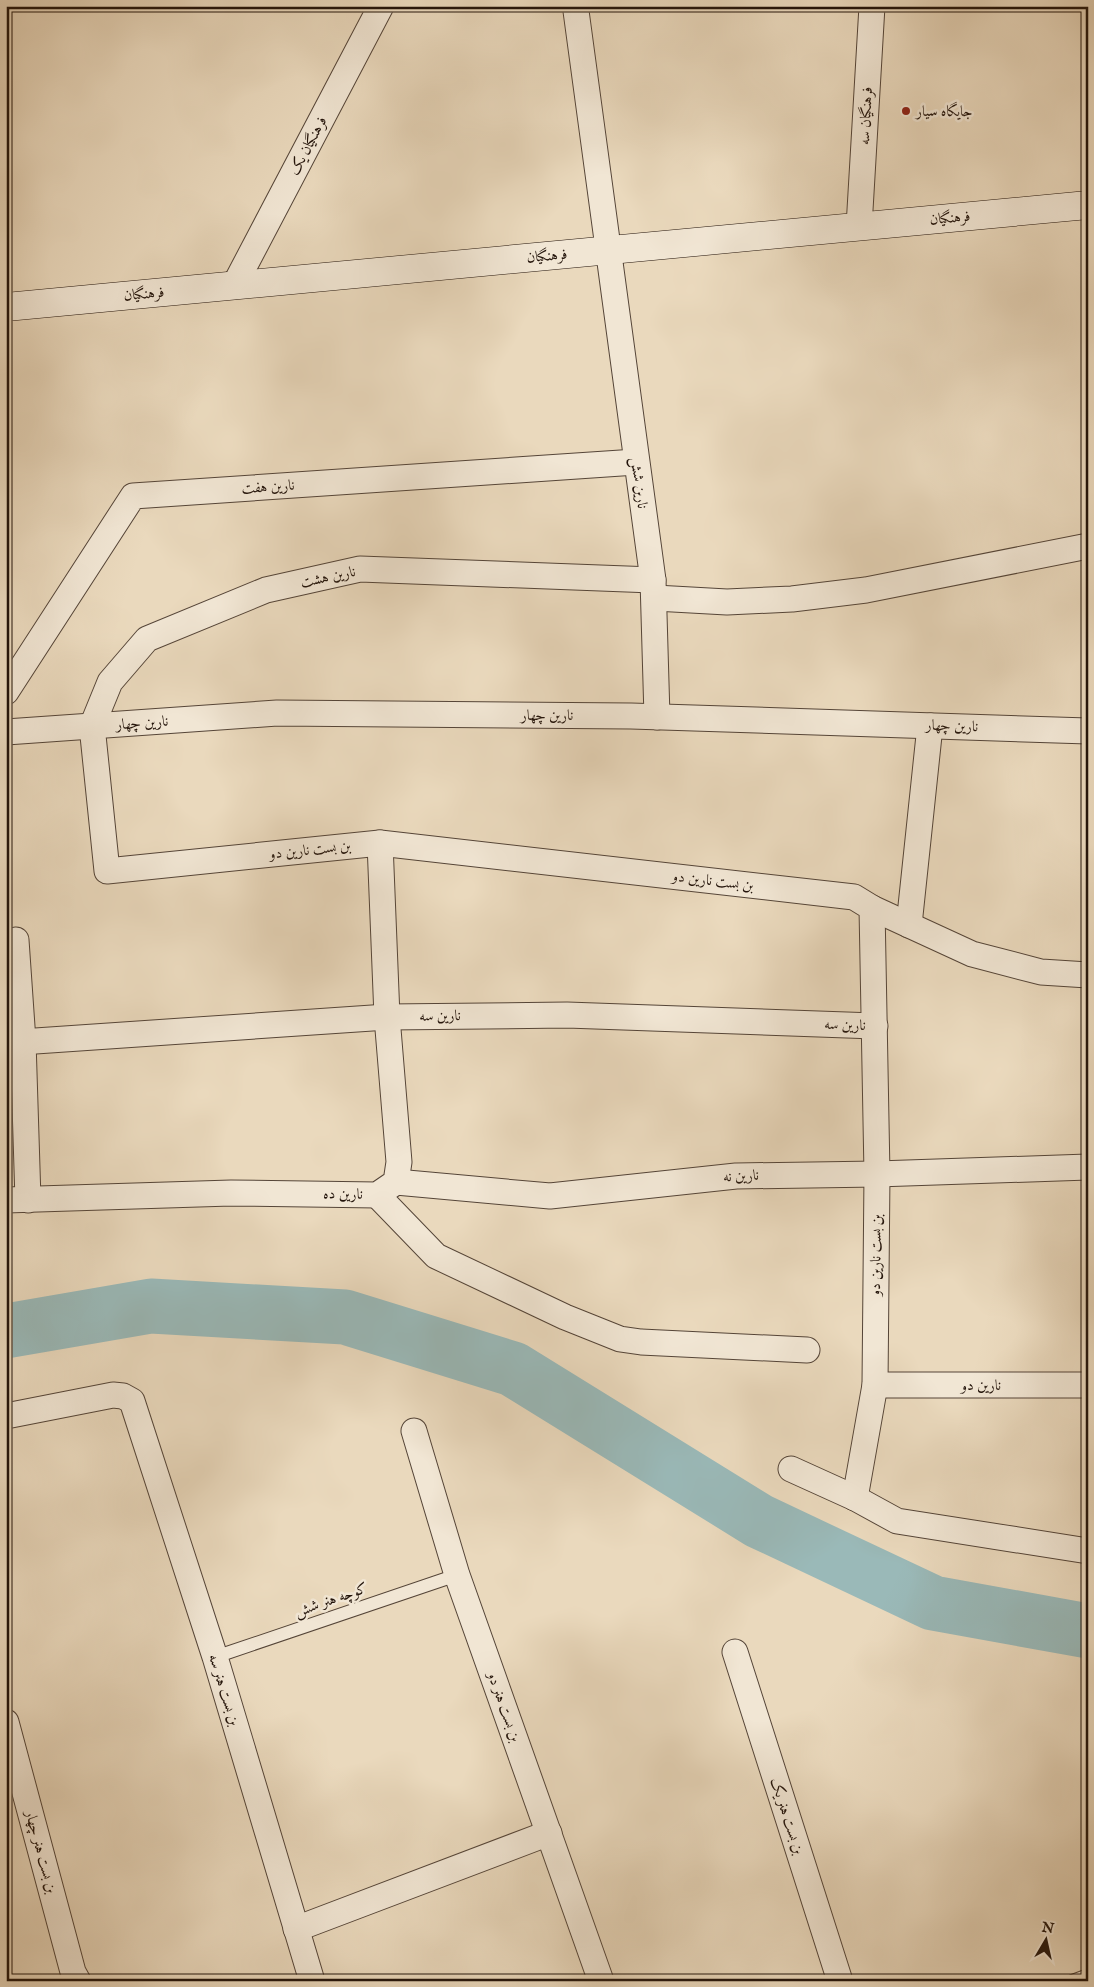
<svg xmlns="http://www.w3.org/2000/svg" width="1094" height="1987" viewBox="0 0 1094 1987" font-family="'IM FELL English',Amiri,serif">
  <style>
    .lines { fill: none; stroke-linecap: round; stroke-linejoin: round }
    .river { stroke: #9ab9b8; stroke-width: 55 }
    .lane-casing { stroke: #554538; stroke-width: 14 }
    .street-casing { stroke: #554538; stroke-width: 27 }
    .secondary-casing { stroke: #23140b; stroke-width: 29 }
    .lane { stroke: #f1e6d4; stroke-width: 12 }
    .street { stroke: #f1e6d4; stroke-width: 25 }
    .secondary { stroke: #f1e6d4; stroke-width: 28 }
    .poi-dot { fill: #8f2418; stroke: #f1e6d4; stroke-width: 2 }
    .labels { text-anchor: middle; dominant-baseline: central; stroke-width: 5; stroke-linejoin: round; paint-order: stroke }
    .poi-label { font-size: 15px; fill: #23140b; stroke: #f1e6d4; text-anchor: start }
    .street-label { font-size: 15px; fill: #23140b; stroke: #f1e6d4 }
  </style>
  <rect width="100%" height="100%" fill="#ead9bd"/>
  <filter id="stains"><feTurbulence type="fractalNoise" baseFrequency=".004" numOctaves="4"/><feColorMatrix values="0 0 0 0 .2 0 0 0 0 .09 0 0 0 0 .02 0 0 0 .5 -.17"/></filter>
  <radialGradient id="worn" r=".72"><stop offset=".6" stop-color="#630" stop-opacity="0"/><stop offset="1" stop-color="#630" stop-opacity=".3"/></radialGradient>
  <g class="lines">
    <!-- river -->
    <path class="river" d="M6,1331L151,1306L345,1317L513,1369L759,1521L933,1603L1088,1631"/>
    <defs>
      <g id="lane">
        <path d="M215,1657L457,1575"/>
        <path d="M1072,1981L1088,1975"/>
      </g>
      <g id="street">
        <path d="M576,11L653,580L657,717"/>
        <path d="M859,227L872,6"/>
        <path d="M234,286L381,6"/>
        <path d="M653,580L360,569L266,590L147,639L110,682L92,726L107,871L380,843L854,897L872,908L877,1174L875,1385L855,1498"/>
        <path d="M655,598L727,602L792,599L866,590L1088,546"/>
        <path d="M6,692L133,496L636,462"/>
        <path d="M6,732L277,713L631,716L1088,731"/>
        <path d="M872,908L972,954L1041,972L1088,975"/>
        <path d="M909,925L930,726"/>
        <path d="M16,940L23,1041L28,1200"/>
        <path d="M6,1043L387,1017L567,1015L875,1026"/>
        <path d="M396,1182L550,1196L736,1176L877,1174L1088,1167"/>
        <path d="M377,1195L436,1256L565,1317L620,1339L641,1342L807,1350"/>
        <path d="M6,1200L231,1193L377,1195L396,1182L399,1162L387,1017L380,843"/>
        <path d="M875,1385H1088"/>
        <path d="M6,1416L113,1395L123,1396L132,1401L215,1657L312,1981"/>
        <path d="M414,1431L457,1575L601,1981"/>
        <path d="M791,1469L855,1498L897,1521L1088,1551"/>
        <path d="M735,1652L840,1981"/>
        <path d="M6,1722L73,1972L78,1981"/>
        <path d="M296,1929L549,1833"/>
      </g>
      <path id="secondary" d="M6,307L1088,205"/>
    </defs>
    <!-- lane casing -->
    <use href="#lane" class="lane-casing"/>
    <!-- street casing -->
    <use href="#street" class="street-casing"/>
    <!-- secondary casing -->
    <use href="#secondary" class="secondary-casing"/>
    <!-- lane -->
    <use href="#lane" class="lane"/>
    <!-- street -->
    <use href="#street" class="street"/>
    <!-- secondary -->
    <use href="#secondary" class="secondary"/>
  </g>
  <!-- markers -->
  <circle class="poi-dot" cx="906" cy="111" r="5"/>
  <g class="labels">
    <!-- poi labels -->
    <g class="poi-label">
      <text x="916" y="111">جایگاه سیار</text>
    </g>
    <!-- street labels -->
    <g class="street-label">
      <text transform="translate(866 116) rotate(-87)">فرهنگیان سه</text>
      <text transform="translate(308 146) rotate(-62)">فرهنگیان یک</text>
      <text transform="translate(950 218) rotate(-5)">فرهنگیان</text>
      <text transform="translate(547 256) rotate(-5)">فرهنگیان</text>
      <text transform="translate(144 294) rotate(-5)">فرهنگیان</text>
      <text transform="translate(639 483) rotate(82)">نارین شش</text>
      <text transform="translate(268 487) rotate(-4)">نارین هفت</text>
      <text transform="translate(328 577) rotate(-12)">نارین هشت</text>
      <text x="547" y="715">نارین چهار</text>
      <text transform="translate(142 723) rotate(-4)">نارین چهار</text>
      <text transform="translate(952 726) rotate(2)">نارین چهار</text>
      <text transform="translate(310 850) rotate(-6)">بن بست نارین دو</text>
      <text transform="translate(713 881) rotate(7)">بن بست نارین دو</text>
      <text transform="translate(440 1016) rotate(-1)">نارین سه</text>
      <text transform="translate(845 1025) rotate(2)">نارین سه</text>
      <text transform="translate(741 1176) rotate(-3)">نارین نه</text>
      <text transform="translate(343 1194) rotate(1)">نارین ده</text>
      <text transform="translate(876 1255) rotate(-89)">بن بست نارین دو</text>
      <text x="981" y="1385">نارین دو</text>
      <text transform="translate(331 1600) rotate(-19)">کوچه هنر شش</text>
      <text transform="translate(224 1690) rotate(73)">بن بست هنر سه</text>
      <text transform="translate(504 1707) rotate(71)">بن بست هنر دو</text>
      <text transform="translate(787 1816) rotate(72)">بن بست هنر یک</text>
      <text transform="translate(41 1852) rotate(75)">بن بست هنر چهار</text>
    </g>
  </g>
  <!-- margin -->
  <rect width="1094" height="1987" fill="none" stroke="#ead9bd" stroke-width="25"/>
  <rect x="8" y="8" width="1079" height="1972" fill="none" stroke="#23140b" stroke-width="2.5"/>
  <rect x="12" y="12" width="1069" height="1962" fill="none" stroke="#23140b"/>
  <!-- north arrow -->
  <g transform="translate(1046 1940) rotate(9)" stroke="#f1e6d4" stroke-width="4" paint-order="stroke">
  <path d="M0-4L9 19L0 12L-9 19Z" fill="#23140b"/>
  <text y="-8" font-size="14" font-weight="bold" text-anchor="middle" fill="#23140b">N</text>
  </g>
  <rect width="100%" height="100%" filter="url(#stains)"/>
  <rect width="100%" height="100%" fill="url(#worn)"/>
</svg>
